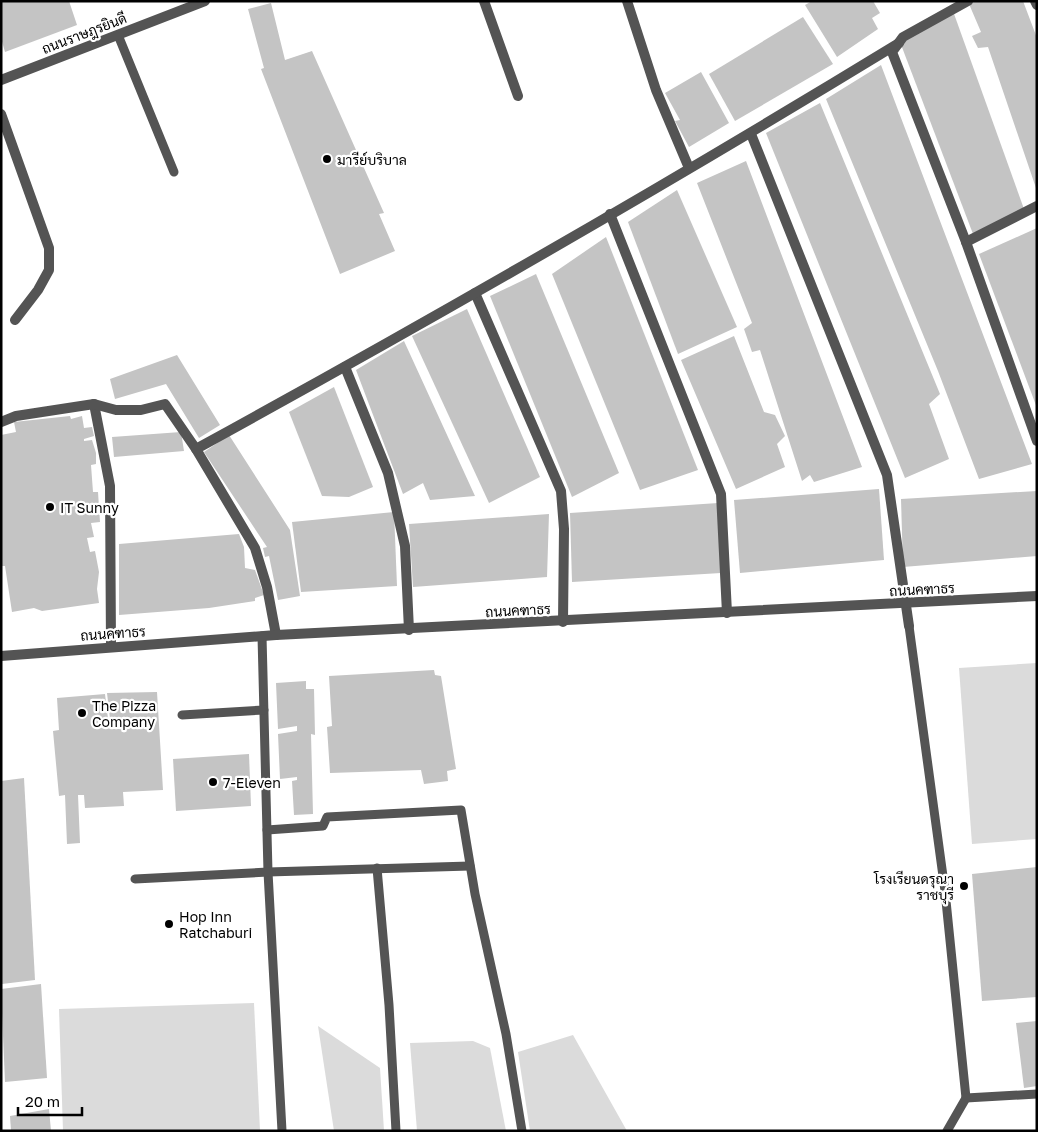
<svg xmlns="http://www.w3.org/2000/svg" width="1038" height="1132" viewBox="0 0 1038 1132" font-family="'Golos Text',Sarabun,sans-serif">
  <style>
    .green { fill: #dbdbdb }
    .building { fill: #c4c4c4 }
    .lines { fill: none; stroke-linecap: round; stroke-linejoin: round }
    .service { stroke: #545454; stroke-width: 9 }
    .minor { stroke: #545454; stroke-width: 10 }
    .tertiary { stroke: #545454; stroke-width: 10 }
    .poi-dot { fill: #000; stroke: #fff; stroke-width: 2 }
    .labels { text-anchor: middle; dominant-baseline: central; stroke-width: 4.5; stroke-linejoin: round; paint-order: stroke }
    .street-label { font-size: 14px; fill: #000; stroke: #fff }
    .poi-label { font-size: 14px; fill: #000; stroke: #fff; text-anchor: start }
  </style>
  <rect width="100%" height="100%" fill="#fff"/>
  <!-- green -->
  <g class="green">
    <path d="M1037,663V839L972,844L959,668Z"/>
    <path d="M254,1003L260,1131H63L59,1009Z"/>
    <path d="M318,1026L380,1068L384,1131H334Z"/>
    <path d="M573,1035L627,1131H530L518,1052Z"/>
    <path d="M473,1041L490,1048L506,1131H417L410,1043Z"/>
  </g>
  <!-- building -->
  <g class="building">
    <path d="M69,1L77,25L5,52L1,38V2Z"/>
    <path d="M812,1H873L880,13L872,18L878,29L837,57L805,5Z"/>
    <path d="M975,1H1023L1037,38V191L988,47L978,48L972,36L981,32L969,4Z"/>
    <path d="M271,3L285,60L312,51L384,213L379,214L395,251L340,274L261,69L264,68L248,9Z"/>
    <path d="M953,11L1024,209L973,234L900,42Z"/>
    <path d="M803,17L833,64L735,121L709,74Z"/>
    <path d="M881,65L1032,464L979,479L938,371L826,99Z"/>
    <path d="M701,72L729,123L689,147L675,121L680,120L665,93Z"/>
    <path d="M820,103L940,394L929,404L949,459L905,478L766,133Z"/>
    <path d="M746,161L862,467L814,482L810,475L802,481L760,350L752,352L744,329L752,323L697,183Z"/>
    <path d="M677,190L737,327L678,354L628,222Z"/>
    <path d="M1037,228V408L979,254Z"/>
    <path d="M606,237L698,470L640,490L552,274Z"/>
    <path d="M536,274L619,473L572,497L490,296Z"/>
    <path d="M467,309L540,477L489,503L412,336Z"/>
    <path d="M734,336L764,412L775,415L785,436L777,444L785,467L736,489L681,360Z"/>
    <path d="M404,341L475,496L430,500L423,483L403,494L356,370Z"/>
    <path d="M177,355L220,425L199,438L166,384L115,399L110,379Z"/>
    <path d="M334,387L373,487L349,497L322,496L289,412Z"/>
    <path d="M70,416L71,419L82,416L84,428L92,427L94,436L84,439V441L92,440L96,453V464L91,465L93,492H98L100,522L91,523L94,537L87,538L90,552L95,551L99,572L97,589L99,603L42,611L34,608L12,612L5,566H1V435L16,432L14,422Z"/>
    <path d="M181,432L184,451L114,457L112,437Z"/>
    <path d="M229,435L290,530L300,596L278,600L269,556L265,557L263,548L267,547L204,452Z"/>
    <path d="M879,489L884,560L740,573L734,500Z"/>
    <path d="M1037,491V556L903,567L901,499Z"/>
    <path d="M718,503L721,573L572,582L570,513Z"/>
    <path d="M394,512L397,586L301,592L292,522Z"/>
    <path d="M549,514L547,577L413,587L409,524Z"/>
    <path d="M239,534L244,547L245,568L255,570L264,595L255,598V601L209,608L119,615V544Z"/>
    <path d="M434,670L435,675L441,676L456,769L447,771L448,781L424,784L421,770L330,773L327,727L332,726L329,676Z"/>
    <path d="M306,681V689H314L315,735L311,734L313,814L294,815L292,781L297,780V777L280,779L278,734L297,731V726L278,729L276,683Z"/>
    <path d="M157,692L163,790L123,792L124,806L85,808L84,795H78L80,843L67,844L65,795L59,796L53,731L59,730L57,698L105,694L109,727H111L107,693Z"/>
    <path d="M249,754L251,806L176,811L173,759Z"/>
    <path d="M24,778L35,980L2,984L1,781Z"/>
    <path d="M1037,867V997L982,1001L972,874Z"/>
    <path d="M41,984L47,1078L5,1082L1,989Z"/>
    <path d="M1037,1021V1086L1024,1088L1016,1023Z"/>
    <path d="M49,1109L51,1131H11L10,1116Z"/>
  </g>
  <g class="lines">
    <!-- service -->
    <g class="service">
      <path d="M118,35L174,172"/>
      <path d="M909,626L945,891L966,1098L1037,1094"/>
      <path d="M262,636L268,872L282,1131"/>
      <path d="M182,715L264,710"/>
      <path d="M267,830L323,826L327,817L461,810L475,894L506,1034L522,1131"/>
      <path d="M377,868L389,1005L396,1131"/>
      <path d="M135,879L268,872L470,866"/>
      <path d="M947,1131L966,1098"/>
    </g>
    <!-- minor -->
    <g class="minor">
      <path d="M484,1L518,96"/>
      <path d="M627,1L656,90L689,168"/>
      <path d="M968,1L903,37L892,52L966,242L1037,441"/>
      <path d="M1035,1L1037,5"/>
      <path d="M1,80L205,1"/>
      <path d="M1,114L49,248V270L38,290L15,320"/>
      <path d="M751,134L887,475L909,626"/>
      <path d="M610,214L721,494L727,613"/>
      <path d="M966,242L1037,206"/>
      <path d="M475,293L561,491L564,529L563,622"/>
      <path d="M345,367L388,473L405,546L409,630"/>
      <path d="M94,404L110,486L111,647"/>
      <path d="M1,422L16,416L94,404L116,410H141L165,404L196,449L255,548L267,587L276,635"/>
      <path d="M196,449C433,319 668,184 899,43"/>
    </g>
    <!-- tertiary -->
    <path class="tertiary" d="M1,656L276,635L1037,596"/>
  </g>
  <!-- markers -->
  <g class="poi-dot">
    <circle cx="327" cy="159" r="5"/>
    <circle cx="50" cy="507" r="5"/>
    <circle cx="82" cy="713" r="5"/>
    <circle cx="213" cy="782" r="5"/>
    <circle cx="964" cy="886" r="5"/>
    <circle cx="169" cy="924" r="5"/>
  </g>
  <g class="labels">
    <!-- street labels -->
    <g class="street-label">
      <text transform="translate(84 33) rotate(-21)">ถนนราษฎรยินดี</text>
      <text transform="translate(922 589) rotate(-3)">ถนนคฑาธร</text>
      <text transform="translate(518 610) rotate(-3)">ถนนคฑาธร</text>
      <text transform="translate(113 633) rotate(-4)">ถนนคฑาธร</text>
    </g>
    <!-- poi labels -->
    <g class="poi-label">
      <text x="337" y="159">มารีย์บริบาล</text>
      <text x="60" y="507">IT Sunny</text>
      <text x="92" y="705">The Pizza<tspan x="92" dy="16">Company</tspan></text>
      <text x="223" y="782">7-Eleven</text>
      <text x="954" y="878" text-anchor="end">โรงเรียนดรุณา<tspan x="954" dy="16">ราชบุรี</tspan></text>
      <text x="179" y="916">Hop Inn<tspan x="179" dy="16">Ratchaburi</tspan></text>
    </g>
  </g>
  <!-- border -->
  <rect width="1038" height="1132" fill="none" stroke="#000000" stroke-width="5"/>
  <!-- scale -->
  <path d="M18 1107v8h64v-8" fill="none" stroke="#000000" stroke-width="2.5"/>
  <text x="25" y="1107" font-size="15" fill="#000000" stroke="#ffffff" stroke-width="4" paint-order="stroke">20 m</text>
</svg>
